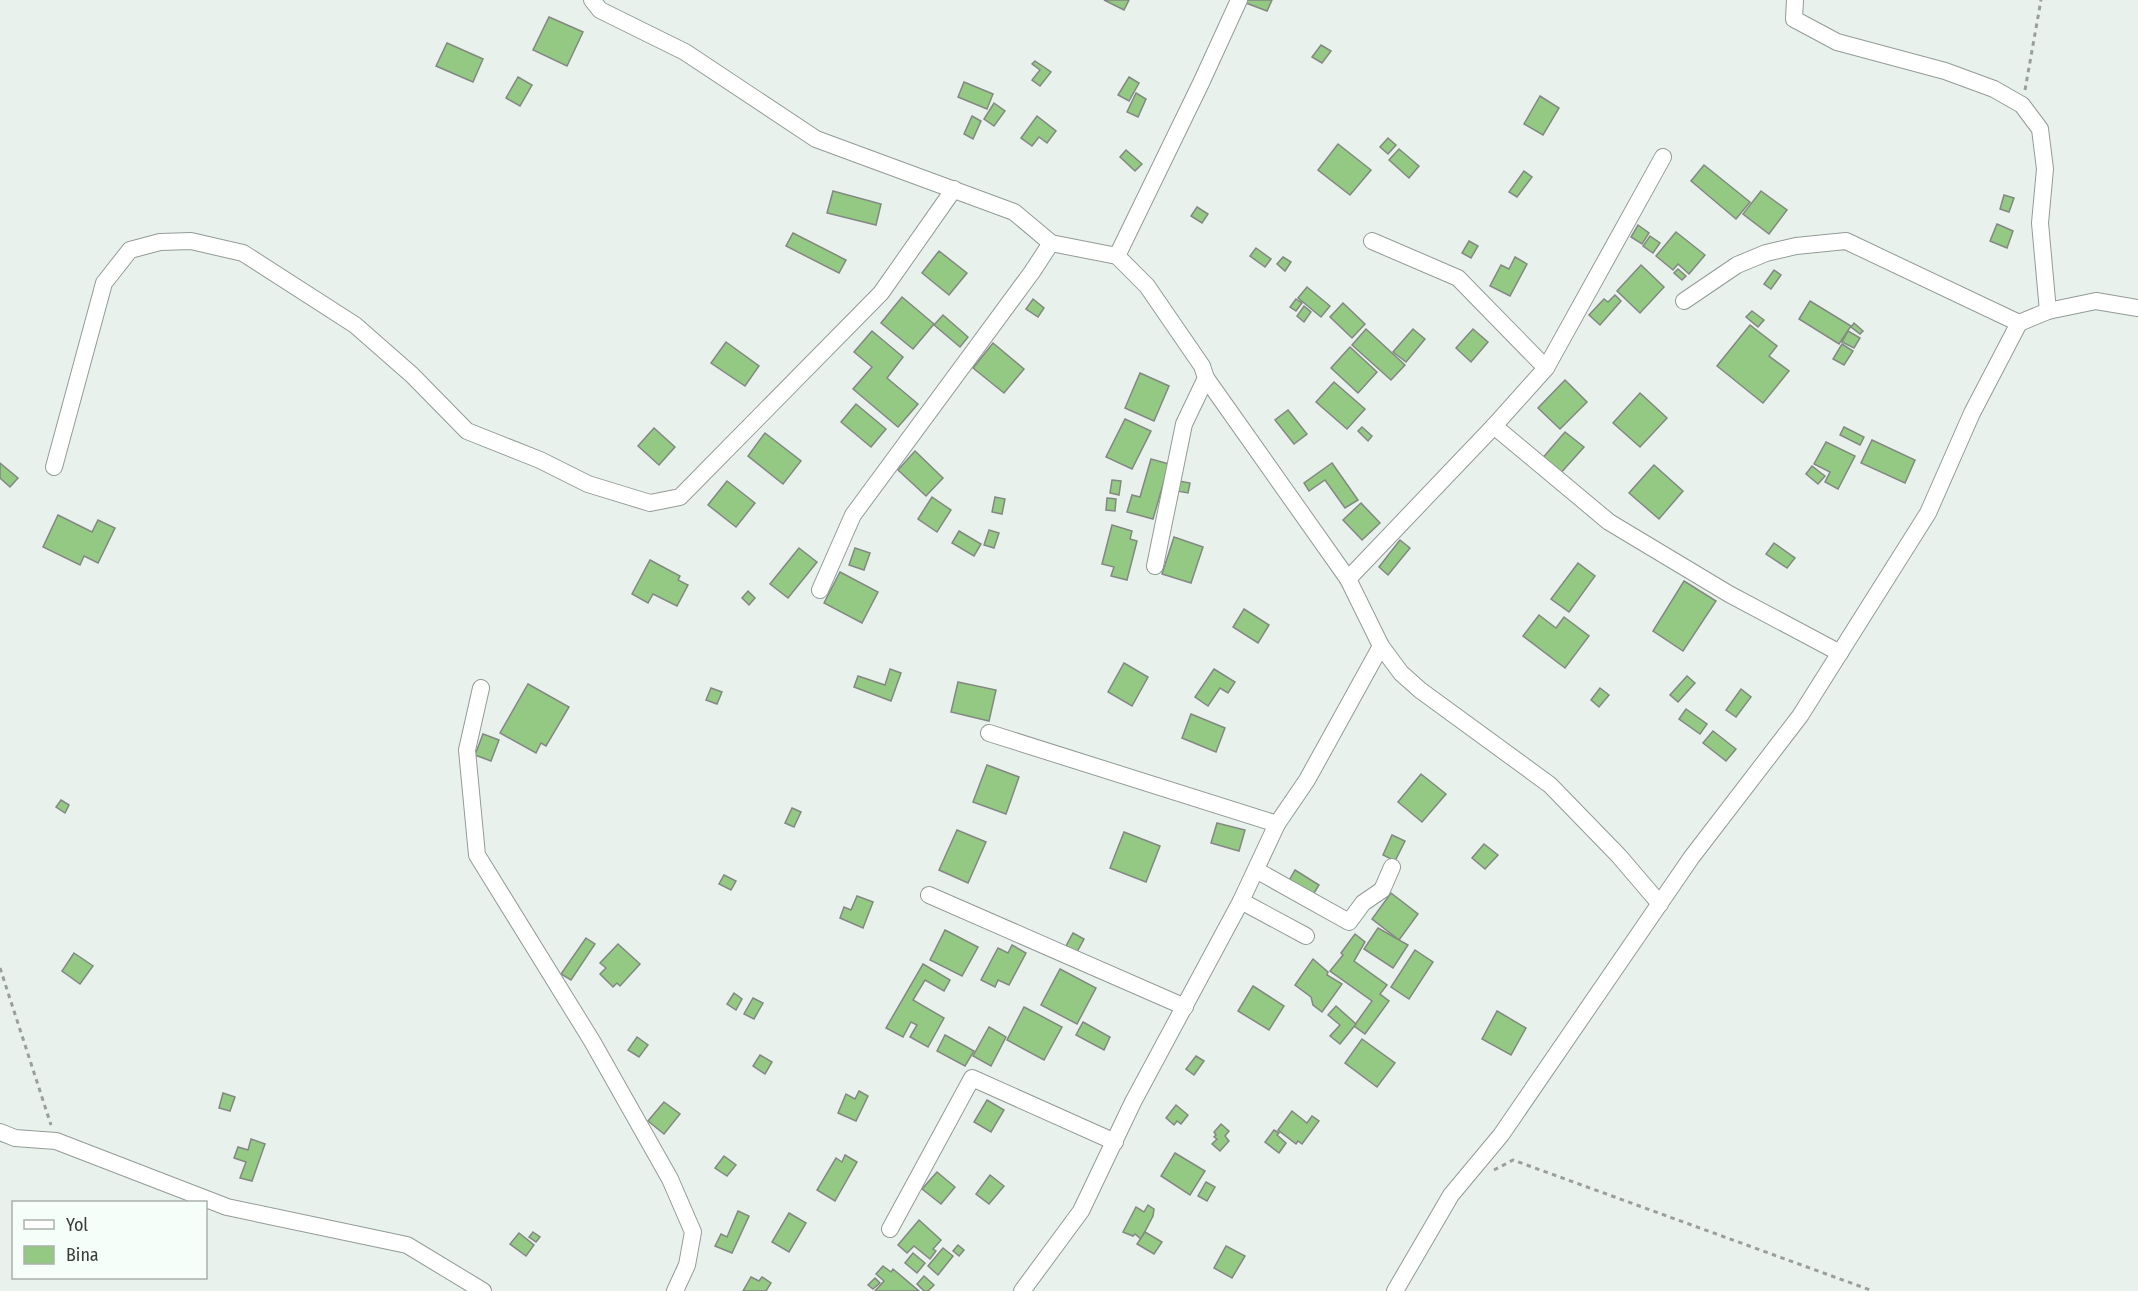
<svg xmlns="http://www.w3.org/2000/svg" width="2138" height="1291" viewBox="0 0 2138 1291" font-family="'Fira Sans Condensed',sans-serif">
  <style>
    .building { fill: #93c982; stroke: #838882; stroke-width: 1.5 }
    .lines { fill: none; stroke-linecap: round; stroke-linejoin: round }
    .minor-casing { stroke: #939b96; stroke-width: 18 }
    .path { stroke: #999f9b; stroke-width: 3; stroke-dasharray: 4.5 4.5; stroke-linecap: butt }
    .minor { stroke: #fff; stroke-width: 16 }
  </style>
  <rect width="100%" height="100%" fill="#e8f1ec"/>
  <!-- building -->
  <g class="building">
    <path d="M1104,0H1129L1124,10Z"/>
    <path d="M1247,0H1272L1267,11L1246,3Z"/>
    <path d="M549,17L583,32L567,66L533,50Z"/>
    <path d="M447,43L483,59L473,82L436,66Z"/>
    <path d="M1321,45L1331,51L1322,63L1312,57Z"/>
    <path d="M1035,61L1051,72L1040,86L1032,80L1040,70L1032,64Z"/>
    <path d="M518,77L532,85L520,106L506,98Z"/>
    <path d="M1129,77L1139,83L1129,101L1118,95Z"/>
    <path d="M964,82L993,94L987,109L958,97Z"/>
    <path d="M1136,93L1146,99L1138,117L1127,112Z"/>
    <path d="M1540,96L1559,108L1543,135L1524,124Z"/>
    <path d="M994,103L1005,111L994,126L984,119Z"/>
    <path d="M972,116L981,121L973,139L964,134Z"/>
    <path d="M1037,116L1056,131L1047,143L1039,137L1032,146L1021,138Z"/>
    <path d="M1388,138L1396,145L1388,154L1380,147Z"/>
    <path d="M1338,144L1371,170L1350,195L1318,170Z"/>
    <path d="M1399,149L1419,166L1409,178L1389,160Z"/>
    <path d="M1126,150L1142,164L1135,171L1120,157Z"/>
    <path d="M1704,165L1750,202L1736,219L1691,181Z"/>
    <path d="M1524,171L1532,177L1517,197L1509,192Z"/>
    <path d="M833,191L881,204L876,225L827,213Z"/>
    <path d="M1761,191L1787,210L1769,234L1743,214Z"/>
    <path d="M2004,195L2014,198L2009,212L2000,209Z"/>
    <path d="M1197,207L1208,214L1202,223L1191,216Z"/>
    <path d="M1997,224L2013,231L2007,248L1990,241Z"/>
    <path d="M1638,225L1649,233L1642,244L1631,237Z"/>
    <path d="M1676,232L1705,255L1689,274L1678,264L1673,270L1656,256Z"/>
    <path d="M793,233L846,260L839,273L786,246Z"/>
    <path d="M1650,236L1660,243L1653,253L1643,246Z"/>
    <path d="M1469,241L1478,246L1471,258L1462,253Z"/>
    <path d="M1256,248L1271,259L1265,267L1250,256Z"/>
    <path d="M939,251L967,273L949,295L922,273Z"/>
    <path d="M1283,257L1291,262L1285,271L1277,264Z"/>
    <path d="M1515,257L1527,264L1510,296L1490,286L1501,265L1509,269Z"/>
    <path d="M1641,265L1664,287L1640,313L1617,291Z"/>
    <path d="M1678,269L1686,276L1682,280L1674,273Z"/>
    <path d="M1774,270L1781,275L1771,289L1764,284Z"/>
    <path d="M1307,287L1330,306L1321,317L1298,298Z"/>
    <path d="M1615,295L1621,301L1600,325L1589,315L1604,299L1608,302Z"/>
    <path d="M902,297L934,324L913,349L881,323Z"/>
    <path d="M1033,299L1044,308L1038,317L1026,309Z"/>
    <path d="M1296,299L1302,303L1296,311L1290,307Z"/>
    <path d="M1810,301L1851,326L1839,344L1799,319Z"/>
    <path d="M1343,303L1365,324L1352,338L1330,317Z"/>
    <path d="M1304,306L1311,312L1304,322L1297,316Z"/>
    <path d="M1752,311L1764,320L1758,327L1746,317Z"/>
    <path d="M943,315L968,337L960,347L934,325Z"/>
    <path d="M1854,323L1863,331L1860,334L1851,327Z"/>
    <path d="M1750,325L1777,346L1769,356L1789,371L1763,403L1717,366Z"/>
    <path d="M1366,329L1405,365L1391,380L1352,345Z"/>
    <path d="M1413,329L1425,339L1406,362L1393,352Z"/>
    <path d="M1473,329L1488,342L1471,362L1456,348Z"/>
    <path d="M872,331L903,357L887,378L918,404L898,427L853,389L872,367L854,352Z"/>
    <path d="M1848,331L1860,338L1854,348L1842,342Z"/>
    <path d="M726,342L759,366L745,386L711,363Z"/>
    <path d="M993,343L1024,369L1004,393L973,368Z"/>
    <path d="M1842,344L1853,351L1844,365L1833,359Z"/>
    <path d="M1350,347L1377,372L1358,393L1331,368Z"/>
    <path d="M1140,373L1169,386L1154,421L1125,408Z"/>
    <path d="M1565,380L1587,402L1560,429L1538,408Z"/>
    <path d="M1334,382L1365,409L1347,429L1316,402Z"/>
    <path d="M1640,393L1667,418L1640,447L1613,423Z"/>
    <path d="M856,404L886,429L871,447L841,422Z"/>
    <path d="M1288,410L1307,434L1294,444L1275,420Z"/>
    <path d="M1125,419L1151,431L1132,469L1106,457Z"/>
    <path d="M1362,427L1372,436L1368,441L1358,431Z"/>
    <path d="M1844,427L1864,437L1860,445L1840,435Z"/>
    <path d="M654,428L675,447L659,465L638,446Z"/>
    <path d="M1565,432L1584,447L1559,475L1541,460Z"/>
    <path d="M765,433L801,461L783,484L748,456Z"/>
    <path d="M1872,440L1915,460L1905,483L1861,463Z"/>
    <path d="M1826,442L1855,456L1838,489L1825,482L1830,472L1814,464Z"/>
    <path d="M915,451L943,478L926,496L898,470Z"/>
    <path d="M1151,459L1169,464L1153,519L1127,512L1132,495L1140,497Z"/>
    <path d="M0,463L18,478L10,487L0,478Z"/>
    <path d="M1332,463L1358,500L1345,508L1325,480L1309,491L1304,483Z"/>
    <path d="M1654,465L1683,491L1659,519L1629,493Z"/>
    <path d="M1812,466L1825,476L1818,484L1806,474Z"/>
    <path d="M1112,480L1121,481L1119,495L1110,493Z"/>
    <path d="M727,481L755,503L736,527L708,505Z"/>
    <path d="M1179,481L1190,483L1188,493L1177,491Z"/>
    <path d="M932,497L951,510L937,532L918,519Z"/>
    <path d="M995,497L1005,499L1002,514L992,512Z"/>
    <path d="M1107,498L1116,499L1115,511L1106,510Z"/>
    <path d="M1361,503L1380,523L1362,540L1343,520Z"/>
    <path d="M58,515L92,532L98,520L115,528L98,563L84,556L80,565L43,547Z"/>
    <path d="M1112,525L1132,531L1130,539L1137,541L1127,580L1111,576L1114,567L1102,564Z"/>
    <path d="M989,530L999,533L994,548L984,545Z"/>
    <path d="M959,531L981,544L974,556L952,543Z"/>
    <path d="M1174,537L1203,547L1191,583L1162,574Z"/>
    <path d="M1400,540L1410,548L1388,575L1379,567Z"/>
    <path d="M1774,543L1795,558L1787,568L1766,554Z"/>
    <path d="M799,548L817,562L788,598L770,584Z"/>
    <path d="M855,548L870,553L864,570L849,565Z"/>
    <path d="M650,560L680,576L678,580L688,585L677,606L653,594L648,603L632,594Z"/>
    <path d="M1578,563L1595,576L1569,612L1551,599Z"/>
    <path d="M840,572L878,592L862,623L824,603Z"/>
    <path d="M1684,581L1716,601L1683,651L1653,631Z"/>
    <path d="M748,591L755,598L749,605L742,598Z"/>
    <path d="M1244,609L1269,625L1258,643L1233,627Z"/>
    <path d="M1539,615L1556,628L1564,617L1589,636L1565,668L1523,636Z"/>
    <path d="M1124,663L1148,677L1132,706L1108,692Z"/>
    <path d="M890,669L901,673L891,701L854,687L858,676L885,685Z"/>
    <path d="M1214,669L1235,682L1228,693L1220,688L1208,706L1195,697Z"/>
    <path d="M1687,676L1695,683L1678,702L1670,695Z"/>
    <path d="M958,682L996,690L989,721L951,712Z"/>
    <path d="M528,684L569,707L546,746L541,743L536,753L500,733Z"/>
    <path d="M711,688L722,692L717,704L706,700Z"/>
    <path d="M1600,688L1609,695L1599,707L1591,700Z"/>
    <path d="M1741,689L1751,697L1736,717L1726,710Z"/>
    <path d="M1686,709L1707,724L1700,734L1679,719Z"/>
    <path d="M1191,714L1225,728L1216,752L1182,738Z"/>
    <path d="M1713,731L1736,749L1726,761L1703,743Z"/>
    <path d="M483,734L499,740L491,761L475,755Z"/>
    <path d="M987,765L1019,777L1006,814L973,802Z"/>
    <path d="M1421,774L1446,794L1422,822L1398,802Z"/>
    <path d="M61,800L69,805L65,813L56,807Z"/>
    <path d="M792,808L801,812L794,827L785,823Z"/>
    <path d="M1217,823L1245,830L1239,851L1211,843Z"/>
    <path d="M957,830L986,842L968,883L939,870Z"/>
    <path d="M1124,832L1160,846L1146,882L1110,868Z"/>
    <path d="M1392,835L1405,841L1395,861L1383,855Z"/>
    <path d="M1484,844L1498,855L1485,869L1472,858Z"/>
    <path d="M1295,870L1319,885L1311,898L1287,884Z"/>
    <path d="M724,875L736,881L731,890L719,884Z"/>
    <path d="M1391,893L1418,914L1399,940L1372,919Z"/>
    <path d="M857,896L873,902L863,928L840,918L844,907L851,910Z"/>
    <path d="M1378,928L1408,945L1393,968L1364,949Z"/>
    <path d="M945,930L978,947L962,976L930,960Z"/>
    <path d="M1073,933L1084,939L1077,952L1066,946Z"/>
    <path d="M1355,934L1365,942L1354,961L1387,985L1380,994L1389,1001L1365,1034L1354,1026L1372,1001L1330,971L1343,955L1341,953Z"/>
    <path d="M586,938L595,944L571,980L561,974Z"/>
    <path d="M618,944L640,964L620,986L617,983L613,987L600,974L606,968L600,963Z"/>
    <path d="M1012,945L1026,953L1009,985L998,980L995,987L981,980L998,948L1008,953Z"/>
    <path d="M1415,950L1433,962L1409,999L1391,987Z"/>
    <path d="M74,953L93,966L80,984L62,971Z"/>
    <path d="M1313,959L1328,972L1327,975L1342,984L1322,1012L1313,1005L1311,997L1295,985Z"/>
    <path d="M923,964L950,980L944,991L925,980L913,1000L944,1018L928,1047L910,1037L917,1025L911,1022L903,1037L886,1028Z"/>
    <path d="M1060,969L1096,988L1077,1024L1041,1005Z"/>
    <path d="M1253,986L1284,1006L1269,1030L1238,1011Z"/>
    <path d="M734,993L742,999L736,1010L727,1004Z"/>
    <path d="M753,998L763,1003L754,1019L744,1014Z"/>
    <path d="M1336,1006L1356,1024L1340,1044L1330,1036L1340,1025L1328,1015Z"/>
    <path d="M1024,1007L1062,1027L1044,1060L1007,1040Z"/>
    <path d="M1497,1011L1526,1028L1511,1055L1482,1039Z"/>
    <path d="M1083,1022L1110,1037L1104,1050L1076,1035Z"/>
    <path d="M989,1027L1006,1037L991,1066L973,1056Z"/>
    <path d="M945,1035L974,1051L965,1066L937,1051Z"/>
    <path d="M637,1037L648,1045L639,1057L628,1050Z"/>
    <path d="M1362,1039L1395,1063L1377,1087L1345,1063Z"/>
    <path d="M760,1055L772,1062L765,1074L753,1066Z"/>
    <path d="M1196,1056L1204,1061L1194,1075L1186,1069Z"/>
    <path d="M859,1091L868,1096L856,1121L838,1113L846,1094L855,1099Z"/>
    <path d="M223,1093L235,1097L230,1111L219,1108Z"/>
    <path d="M987,1100L1004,1110L991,1132L974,1122Z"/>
    <path d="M664,1102L680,1114L664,1134L648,1121Z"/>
    <path d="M1176,1105L1188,1115L1181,1124L1177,1121L1174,1125L1166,1118Z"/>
    <path d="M1292,1111L1307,1123L1312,1116L1319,1121L1302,1144L1298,1141L1296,1144L1278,1130Z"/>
    <path d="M1221,1124L1229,1131L1225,1136L1229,1141L1220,1151L1212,1144L1217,1139L1214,1137L1216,1135L1214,1132Z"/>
    <path d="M1274,1130L1279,1133L1277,1135L1286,1143L1279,1153L1265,1142Z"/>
    <path d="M251,1139L265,1144L252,1181L240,1178L246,1162L234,1158L238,1147L248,1150Z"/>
    <path d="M1175,1153L1205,1171L1190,1195L1161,1176Z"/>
    <path d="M845,1155L857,1162L835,1201L817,1190L836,1158L842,1162Z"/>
    <path d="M724,1156L736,1165L727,1176L715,1168Z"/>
    <path d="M937,1172L955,1187L941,1204L922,1189Z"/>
    <path d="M990,1175L1004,1186L989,1204L976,1194Z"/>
    <path d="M1206,1182L1215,1187L1207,1201L1198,1196Z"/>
    <path d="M1148,1205L1154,1209L1153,1216L1141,1239L1135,1234L1133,1236L1123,1232L1136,1207L1144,1212Z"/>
    <path d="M738,1211L749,1216L732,1253L715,1246L721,1234L727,1237Z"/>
    <path d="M789,1213L806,1223L789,1252L772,1242Z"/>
    <path d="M919,1220L941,1240L933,1249L936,1251L930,1259L914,1246L907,1253L898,1245Z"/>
    <path d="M533,1232L540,1237L536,1242L529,1237Z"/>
    <path d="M1145,1232L1162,1242L1154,1254L1137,1244Z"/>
    <path d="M519,1233L534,1245L526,1256L510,1244Z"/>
    <path d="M958,1245L964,1250L959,1256L953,1251Z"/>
    <path d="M1226,1246L1245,1256L1232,1278L1214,1268Z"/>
    <path d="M943,1248L953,1256L938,1275L928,1266Z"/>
    <path d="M913,1253L925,1263L917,1273L905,1263Z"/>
    <path d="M883,1266L891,1272L893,1269L919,1291H875L884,1281L876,1274Z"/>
    <path d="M924,1276L934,1285L928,1291H924L917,1284Z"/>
    <path d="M751,1277L759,1281L762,1277L771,1283L766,1291H743Z"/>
    <path d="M875,1278L880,1283L873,1289L868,1285Z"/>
  </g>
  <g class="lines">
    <defs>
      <g id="minor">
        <path d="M592,0L600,10L685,52L816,139L1014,212L1051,243L1117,256L1147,286L1202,366L1206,378L1348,579L1381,646L1401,673L1420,690L1550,785L1619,856L1660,904"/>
        <path d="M1795,0L1794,19L1837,42L1945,71L1994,89L2022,105L2040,129L2045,169L2040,223L2048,311"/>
        <path d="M1117,256L1201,83L1239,0"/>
        <path d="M1684,301L1737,265L1766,253L1796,246L1846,241L2019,323"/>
        <path d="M1546,368L1663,157"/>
        <path d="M1494,426L1609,522L1729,594L1840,653"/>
        <path d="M54,467L104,283L130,250L160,242L191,241L243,253L355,325L412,375L467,431L540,460L588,484L650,503L680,497L881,293L954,189"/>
        <path d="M1155,566L1184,424L1206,378"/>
        <path d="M1348,579L1494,426L1546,368L1458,278L1372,241"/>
        <path d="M820,590L853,515L1032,272L1051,243"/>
        <path d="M481,688L467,750L477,855L592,1041L670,1179L693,1232L687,1265L675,1291"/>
        <path d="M989,733L1277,824"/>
        <path d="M1256,870L1349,922L1363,903L1382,890L1392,867"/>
        <path d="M929,895L1185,1007"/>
        <path d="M1241,901L1306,936"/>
        <path d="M0,1132L15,1138L56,1141L227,1207L407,1245L483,1291"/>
        <path d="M890,1229L972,1078L1115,1142"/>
        <path d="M1022,1291L1081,1211L1133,1102L1241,901L1277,824L1307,780L1381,646"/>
        <path d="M1395,1291L1451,1195L1501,1135L1691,858L1800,716L1928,513L1972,413L2019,323L2048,311L2096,301L2138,308"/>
      </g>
    </defs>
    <!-- minor casing -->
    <use href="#minor" class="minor-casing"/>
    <!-- path -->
    <g class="path">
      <path d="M2025,90L2041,0"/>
      <path d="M0,968L51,1125"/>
      <path d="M1494,1170L1513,1160L1873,1291"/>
    </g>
    <!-- minor -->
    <use href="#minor" class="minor"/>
  </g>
  <!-- legend -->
  <rect x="12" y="1201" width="195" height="78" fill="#f5fef9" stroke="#aab1ad" stroke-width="1.5"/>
  <rect x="24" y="1220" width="30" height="9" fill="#ffffff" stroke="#aab1ad" stroke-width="1.5"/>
  <text x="66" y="1231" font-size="18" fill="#393d3a">Yol</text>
  <rect x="24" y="1246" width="30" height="18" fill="#93c982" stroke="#aab1ad" stroke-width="1.5"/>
  <text x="66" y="1261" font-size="18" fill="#393d3a">Bina</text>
</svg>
